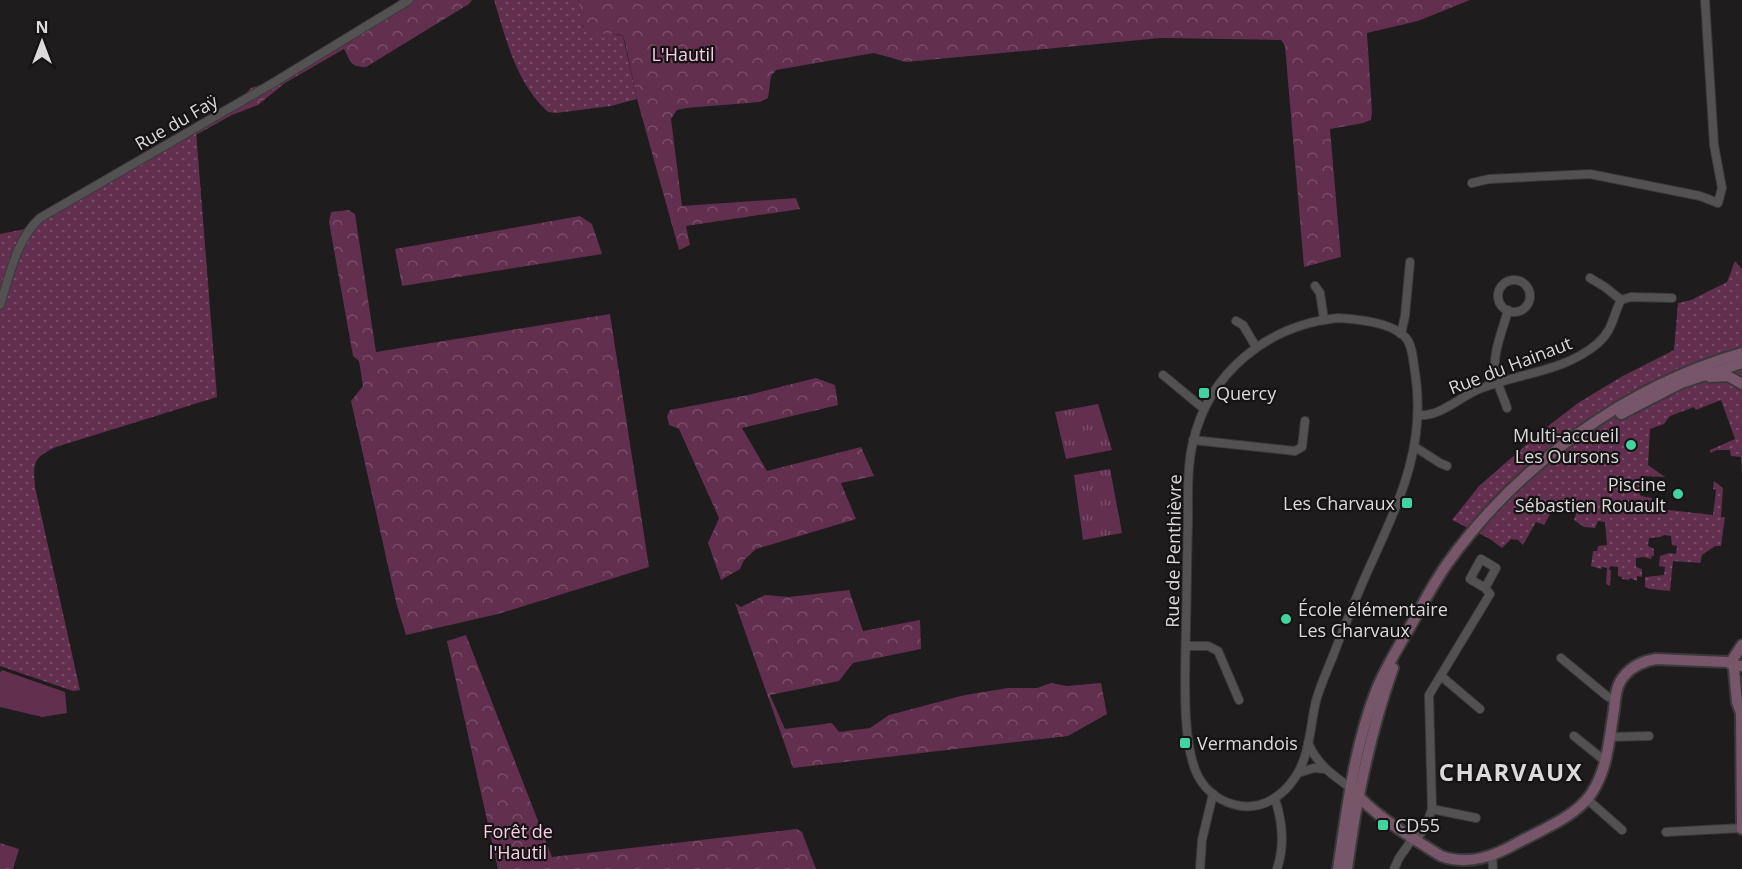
<svg xmlns="http://www.w3.org/2000/svg" width="1742" height="869" viewBox="0 0 1742 869" font-family="'Open Sans',sans-serif">
  <style>
    .grass { fill: url(#grass-dots) }
    .forest { fill: url(#forest-crowns) }
    .park { fill: url(#park-tufts) }
    .garden { fill: #622f4e }
    .lines { fill: none; stroke-linecap: round; stroke-linejoin: round }
    .street-casing { stroke: #3b393a; stroke-width: 10 }
    .secondary-casing { stroke: #3b393a; stroke-width: 14 }
    .street { stroke: #545152; stroke-width: 8 }
    .secondary { stroke: #765668; stroke-width: 10 }
    .poi-dot { fill: #42d4a0; stroke: #151314; stroke-width: 2 }
    .labels { text-anchor: middle; dominant-baseline: central; stroke-width: 4.5; stroke-linejoin: round; paint-order: stroke }
    .park-label { font-size: 18px; fill: #facde5; stroke: #151314 }
    .street-label { font-size: 18px; fill: #dcdadb; stroke: #151314 }
    .poi-label { font-size: 18px; fill: #dcdadb; stroke: #151314; text-anchor: start }
    .district-label { font-size: 24px; font-weight: bold; letter-spacing: 1.5px; fill: #dcdadb; stroke: #151314 }
  </style>
  <defs>
    <pattern id="grass-dots" width="8" height="8" patternUnits="userSpaceOnUse" patternTransform="scale(1.5)"><rect width="8" height="8" fill="#622f4e"/><path d="M2 2h.1M6 6h.1" fill="none" stroke="#784d67" stroke-width="1.8" stroke-linecap="round"/></pattern>
    <pattern id="forest-crowns" width="20" height="18" patternUnits="userSpaceOnUse" patternTransform="scale(1.5)"><rect width="20" height="18" fill="#622f4e"/><path d="M2 6a3 3 0 1 1 6 0M12 15a3 3 0 1 1 6 0" fill="none" stroke="#784d67"/></pattern>
    <pattern id="park-tufts" width="24" height="20" patternUnits="userSpaceOnUse" patternTransform="scale(1.5)"><rect width="24" height="20" fill="#622f4e"/><path d="M3 7l-1-3M5 7V3M7 7l1-3M15 17l-1-3M17 17v-4M19 17l1-3" fill="none" stroke="#784d67"/></pattern>
  </defs>
  <rect width="100%" height="100%" fill="#1e1c1d"/>
  <!-- grass -->
  <g class="grass">
    <path d="M494,0H578L583,27L623,36L637,99L611,106L556,113L548,112C516,83 506,39 494,0Z"/>
    <path d="M196,131L217,397L56,447C33,458 33,462 35,487L80,690L73,691L0,666V234L25,229Z"/>
    <path d="M1735,261L1742,269V477L1741,457L1731,456L1730,450H1717L1710,453V450L1735,439L1721,400L1696,410L1694,407L1670,416L1664,424L1650,429L1648,465L1665,477L1642,476L1639,492L1641,496L1652,498L1651,508L1713,515L1716,490L1713,489L1714,481L1723,488L1721,517H1725L1721,546H1715L1702,555L1700,563L1673,561L1670,591L1650,589L1645,587V577L1664,575L1665,567L1659,566L1660,556L1669,553L1676,554L1677,546L1672,545L1671,536L1664,535L1661,537L1649,538L1648,546L1654,549V556H1652L1651,559L1644,557L1636,558V567L1642,569V577L1637,576V581L1630,578L1629,580L1622,579V577L1618,576V567L1610,566L1609,570H1611L1610,586L1606,584L1607,568L1602,567L1601,569L1591,566L1593,551H1597L1598,546L1607,545L1605,522L1598,521L1595,528L1584,527L1574,520L1577,511L1570,508L1568,512L1567,508L1556,504L1544,525L1536,522L1523,545L1518,540L1511,539L1502,548L1490,539L1452,520L1479,486L1543,430L1578,403L1621,377L1674,350L1678,303L1691,300L1727,282Z"/>
  </g>
  <!-- forest -->
  <g class="forest">
    <path d="M409,0H472L469,4L366,67C349,67 351,61 344,49L285,83L258,105L232,115L196,135V127L239,100L251,88L260,85L265,86Z"/>
    <path d="M578,0H1470L1418,21L1367,33L1372,112L1371,120L1363,123L1330,129L1341,257L1304,267L1285,46L1281,40L1161,38L906,62L874,53L776,70L771,76L768,98L760,102L686,108L677,110L671,119L682,206L796,198L800,209L686,226L690,245L679,250L637,99L625,42L623,36C616,33 610,34 603,34C578,34 582,21 578,0Z"/>
    <path d="M349,210L355,214L376,352L610,314L649,567L498,614L406,635L397,606L351,401L363,386L359,361L353,356L329,222L331,212Z"/>
    <path d="M580,216L592,224L602,254L402,286L395,249Z"/>
    <path d="M816,378L835,385L838,405L742,428L767,471L861,447L874,476L841,483L856,519L756,549L744,560L740,569L721,580L708,543L719,518L679,429L669,425L667,416L670,410L748,395Z"/>
    <path d="M849,590L863,631L920,620L921,649L853,663L839,681L770,695L785,729L832,723L839,732L870,728L889,715L965,695L1008,688H1037L1051,683L1067,686L1101,683L1107,714L1068,736L793,768L735,603L741,607L765,595L789,597Z"/>
    <path d="M466,635L552,857L797,829L802,832L816,869H498L447,641Z"/>
    <path d="M0,843L19,849L13,869H0Z"/>
  </g>
  <!-- park -->
  <g class="park">
    <path d="M1098,404L1112,450L1066,459L1055,412Z"/>
    <path d="M1110,469L1122,533L1083,540L1074,475Z"/>
  </g>
  <!-- garden -->
  <path class="garden" d="M2,670L65,692L67,713L42,717L0,707V672Z"/>
  <g class="lines">
    <defs>
      <g id="street">
        <path d="M1472,183L1489,179L1590,174L1700,196L1718,203L1722,188L1714,145L1705,0"/>
        <path d="M1590,278L1605,287L1621,300L1631,297L1672,298"/>
        <circle cx="1514" cy="296" r="16"/>
        <path d="M1315,286L1320,293L1324,320"/>
        <path d="M0,305C10,275 16,240 40,218L273,83L409,0"/>
        <path d="M1338,318C1357,319 1392,322 1406,338C1413,346 1413,362 1415,372C1428,453 1393,513 1362,584C1352,608 1342,632 1333,656C1327,671 1320,686 1316,701C1310,726 1310,754 1296,776C1284,795 1264,809 1241,806C1223,803 1207,793 1198,776C1180,742 1186,661 1186,622C1187,588 1187,554 1188,520C1188,494 1187,467 1193,442C1209,372 1268,325 1338,318Z"/>
        <path d="M1236,321L1243,325L1256,347"/>
        <path d="M1401,334L1405,316L1410,262"/>
        <path d="M1163,375L1204,409"/>
        <path d="M1507,408C1504,398 1498,387 1496,376C1491,355 1503,330 1508,310"/>
        <path d="M1419,415C1439,417 1459,398 1477,390C1517,373 1562,373 1597,344C1614,329 1612,317 1621,300"/>
        <path d="M1193,440L1295,451L1302,447L1305,421"/>
        <path d="M1415,447L1440,463L1447,466"/>
        <path d="M1186,646H1208L1218,651L1239,700"/>
        <path d="M1561,658L1608,697L1615,699"/>
        <path d="M1441,676L1480,709"/>
        <path d="M1574,736L1605,761"/>
        <path d="M1609,737L1649,736"/>
        <path d="M1308,743C1317,764 1332,775 1351,788"/>
        <path d="M1298,773L1314,768L1325,769"/>
        <path d="M1275,799C1283,823 1285,845 1277,869"/>
        <path d="M1587,799L1622,830"/>
        <path d="M1432,809L1476,818"/>
        <path d="M1666,832L1742,828"/>
        <path d="M1416,840L1426,826L1432,809L1429,695L1490,594L1485,588L1470,579L1481,559L1496,568L1485,588"/>
        <path d="M1492,856L1493,869"/>
        <path d="M1200,869L1202,840L1213,794"/>
        <path d="M1394,869L1399,858L1413,838"/>
      </g>
      <g id="secondary">
        <path d="M1710,377L1728,376L1742,384"/>
        <path d="M1621,414L1681,383L1742,363"/>
        <path d="M1742,645L1733,659L1737,702L1741,713L1742,829"/>
        <path d="M1351,788C1374,816 1411,837 1441,856C1469,866 1495,856 1519,842C1543,829 1575,817 1591,794C1608,769 1609,739 1614,710C1615,699 1616,685 1624,676C1632,666 1644,661 1656,659L1727,662L1733,665L1742,666"/>
        <path d="M1338,869C1347,809 1354,748 1376,691C1385,668 1398,648 1410,627C1422,605 1433,584 1447,564C1517,466 1626,386 1742,353"/>
        <path d="M1347,869C1356,800 1370,733 1393,668"/>
      </g>
    </defs>
    <!-- street casing -->
    <use href="#street" class="street-casing"/>
    <!-- secondary casing -->
    <use href="#secondary" class="secondary-casing"/>
    <!-- street -->
    <use href="#street" class="street"/>
    <!-- secondary -->
    <use href="#secondary" class="secondary"/>
  </g>
  <!-- markers -->
  <g class="poi-dot">
    <rect x="1198" y="387" width="12" height="12" rx="3"/>
    <circle cx="1631" cy="445" r="6"/>
    <circle cx="1678" cy="494" r="6"/>
    <rect x="1401" y="497" width="12" height="12" rx="3"/>
    <circle cx="1286" cy="619" r="6"/>
    <rect x="1179" y="737" width="12" height="12" rx="3"/>
    <rect x="1377" y="819" width="12" height="12" rx="3"/>
  </g>
  <g class="labels">
    <!-- park labels -->
    <g class="park-label">
      <text x="683" y="54">L'Hautil</text>
      <text x="518" y="831">Forêt de<tspan x="518" dy="21">l'Hautil</tspan></text>
    </g>
    <!-- street labels -->
    <g class="street-label">
      <text transform="translate(176 122) rotate(-30)">Rue du Faÿ</text>
      <text transform="translate(1510 365) rotate(-21)">Rue du Hainaut</text>
      <text transform="translate(1173 551) rotate(-89)">Rue de Penthièvre</text>
    </g>
    <!-- poi labels -->
    <g class="poi-label">
      <text x="1216" y="393">Quercy</text>
      <text x="1619" y="435" text-anchor="end">Multi-accueil<tspan x="1619" dy="21">Les Oursons</tspan></text>
      <text x="1666" y="484" text-anchor="end">Piscine<tspan x="1666" dy="21">Sébastien Rouault</tspan></text>
      <text x="1395" y="503" text-anchor="end">Les Charvaux</text>
      <text x="1298" y="609">École élémentaire<tspan x="1298" dy="21">Les Charvaux</tspan></text>
      <text x="1197" y="743">Vermandois</text>
      <text x="1395" y="825">CD55</text>
    </g>
    <!-- district labels -->
    <g class="district-label">
      <text x="1511" y="771">CHARVAUX</text>
    </g>
  </g>
  <!-- north arrow -->
  <g transform="translate(42 42)" stroke="#151314" stroke-width="4.5" paint-order="stroke">
  <path d="M0-4.5L10 22L0 15L-10 22Z" fill="#dcdadb"/>
  <text y="-9" font-size="16" font-weight="bold" text-anchor="middle" fill="#dcdadb">N</text>
  </g>
</svg>
